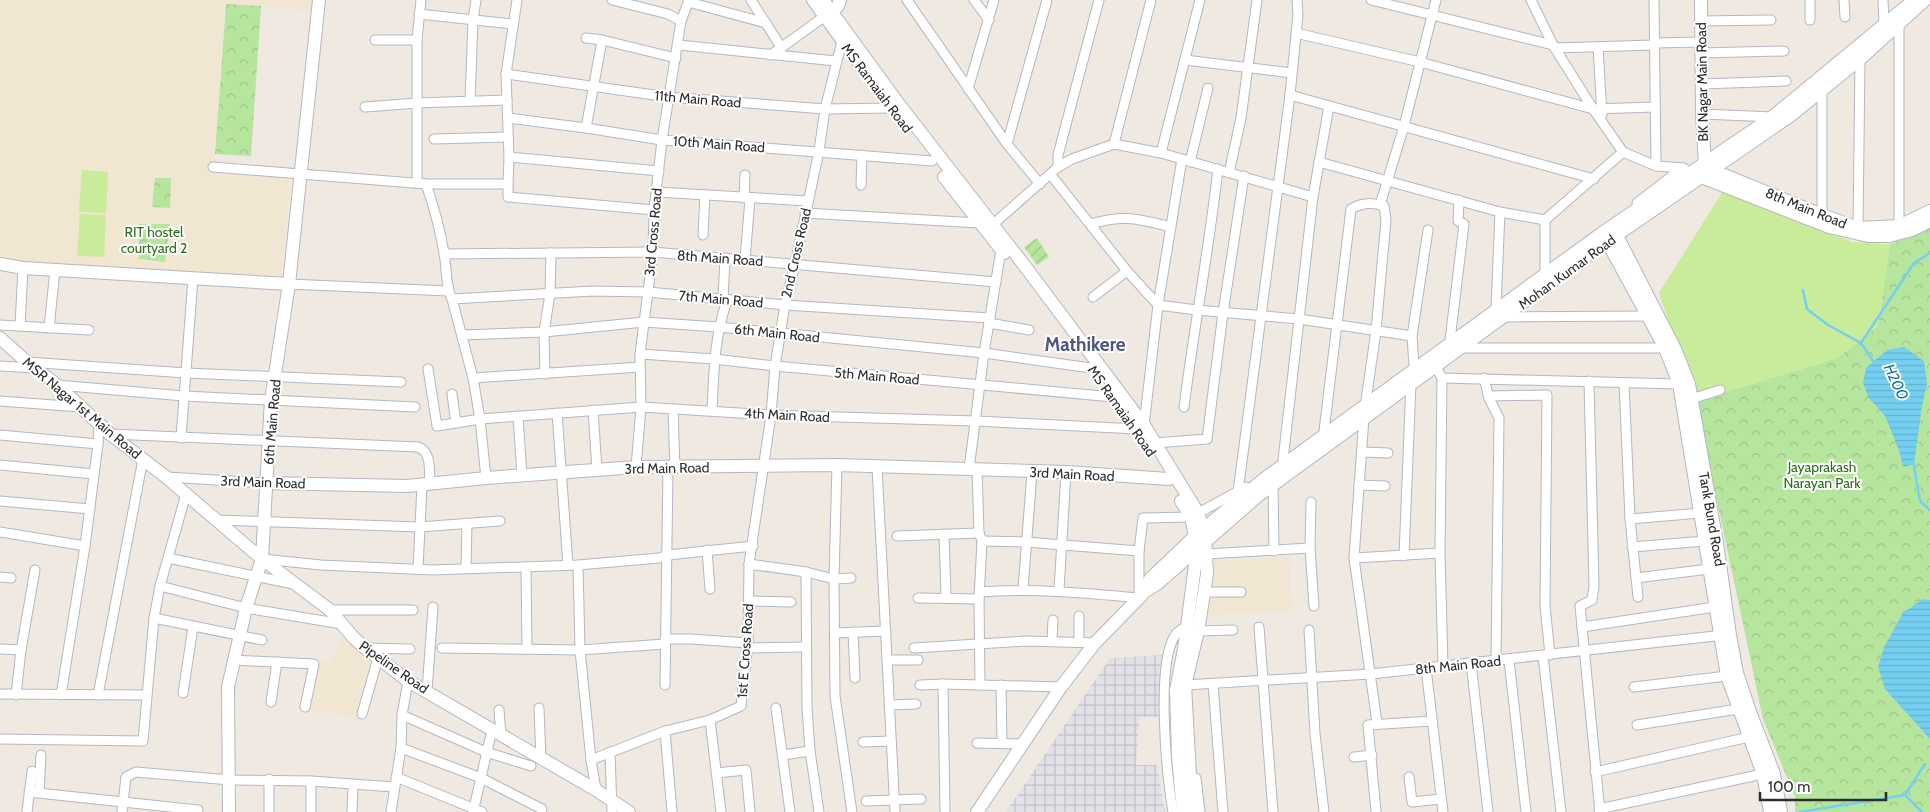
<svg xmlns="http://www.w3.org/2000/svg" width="1930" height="812" viewBox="0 0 1930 812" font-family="Cabin,sans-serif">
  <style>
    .industrial { fill: url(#industrial-grid) }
    .education { fill: #f0e6d1 }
    .forest { fill: url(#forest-crowns) }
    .garden { fill: url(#garden-furrows) }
    .pitch { fill: #c9ec9a }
    .water { fill: url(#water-rules) }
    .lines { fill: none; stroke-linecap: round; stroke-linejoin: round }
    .stream { stroke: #75cff0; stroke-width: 2.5 }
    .street-casing { stroke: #b4b7c1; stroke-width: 11 }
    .secondary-casing { stroke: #b4b7c1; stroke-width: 14 }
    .street { stroke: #fff; stroke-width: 9 }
    .secondary { stroke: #fff; stroke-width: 12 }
    .labels { text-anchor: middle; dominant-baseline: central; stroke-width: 4; stroke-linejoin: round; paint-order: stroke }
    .street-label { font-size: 14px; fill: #2e2e2e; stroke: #fff }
    .park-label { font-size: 14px; fill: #2c6e1b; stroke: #fff }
    .water-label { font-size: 15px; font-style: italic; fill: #0d6fa3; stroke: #fff }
    .district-label { font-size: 19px; font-weight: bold; fill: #4d5680; stroke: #fff }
  </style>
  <defs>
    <pattern id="industrial-grid" width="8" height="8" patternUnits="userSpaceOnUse" patternTransform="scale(1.25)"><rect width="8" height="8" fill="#e3e1e8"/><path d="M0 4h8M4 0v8" fill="none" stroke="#c3c1c7"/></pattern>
    <pattern id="forest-crowns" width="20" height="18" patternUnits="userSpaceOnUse" patternTransform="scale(1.25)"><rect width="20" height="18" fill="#b6e59e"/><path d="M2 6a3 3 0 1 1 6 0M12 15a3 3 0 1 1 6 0" fill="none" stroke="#9dc588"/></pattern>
    <pattern id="garden-furrows" width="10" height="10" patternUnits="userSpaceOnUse" patternTransform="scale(1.25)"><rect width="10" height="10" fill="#b6e59e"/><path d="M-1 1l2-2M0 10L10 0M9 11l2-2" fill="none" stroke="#9dc588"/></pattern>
    <pattern id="water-rules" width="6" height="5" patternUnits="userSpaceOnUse" patternTransform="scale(1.25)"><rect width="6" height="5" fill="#75cff0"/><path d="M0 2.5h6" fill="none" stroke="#66b2ce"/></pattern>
  </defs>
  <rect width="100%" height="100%" fill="#efe9e1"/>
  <!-- industrial -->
  <path class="industrial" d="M1167,655L1160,717H1139L1136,765H1157L1165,812H1006L1110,658Z"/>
  <!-- education -->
  <g class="education">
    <path d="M0,0H314L313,11L225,4L214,159H218V170L291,176L281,278L0,260Z"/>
    <path d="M1289,557L1291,611L1208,615L1215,561Z"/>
    <path d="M345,634L374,662L358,716L308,710L318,662H331Z"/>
  </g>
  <!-- forest -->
  <g class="forest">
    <path d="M226,4L261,6L251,156L215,154Z"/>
    <path d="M155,178H171L170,208L152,207Z"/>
    <path d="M139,224H170L165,262L139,259Z"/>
    <path d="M1930,229V812H1795V797L1763,719L1696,401L1837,358L1878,326L1890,244Z"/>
  </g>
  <!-- garden -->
  <path class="garden" d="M1037,238L1049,257L1037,265L1024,247Z"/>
  <!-- pitch -->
  <g class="pitch">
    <path d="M82,170L108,172L106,213L79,212Z"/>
    <path d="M1723,191L1852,242L1890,244L1878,326L1837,358L1696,401L1659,293Z"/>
    <path d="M80,214L106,215L104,257L77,256Z"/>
  </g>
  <!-- water -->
  <g class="water">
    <path d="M1904,347L1924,361L1927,384L1922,406L1914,464L1903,467L1899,450L1885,416L1868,397L1863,382L1866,368L1887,350Z"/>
    <path d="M1923,599L1930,600V739L1885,689L1878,667L1884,647L1903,613Z"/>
  </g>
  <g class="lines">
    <!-- stream -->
    <g class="stream">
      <path d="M1803,290L1807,309L1828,325L1861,343L1875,364"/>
      <path d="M1861,343L1914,263L1930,253"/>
      <path d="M1913,461L1920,501L1930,510"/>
      <path d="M1905,795L1922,812"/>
      <path d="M1800,812L1905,795L1925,764"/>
    </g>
    <defs>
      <g id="street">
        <path d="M612,0L668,14L681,21"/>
        <path d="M751,0L781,47"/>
        <path d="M907,0L1007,144L1040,184"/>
        <path d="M974,0L989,20"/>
        <path d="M1371,0L1553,45"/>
        <path d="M1531,0L1553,45L1593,109L1623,152L1656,166L1684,168"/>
        <path d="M1654,0L1656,166"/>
        <path d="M1810,0V20"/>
        <path d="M1844,0L1845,17"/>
        <path d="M1883,0L1884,25"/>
        <path d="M688,2L766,23"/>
        <path d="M419,14L513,24"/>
        <path d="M1701,21L1771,20"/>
        <path d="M1296,33L1420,62L1593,109L1655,107"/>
        <path d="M586,38L602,40L676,58"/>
        <path d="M375,40H417"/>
        <path d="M1654,43L1701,42"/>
        <path d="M679,45L836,61"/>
        <path d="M1598,47L1602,115"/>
        <path d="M1555,48L1654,45"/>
        <path d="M1701,53L1784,51"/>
        <path d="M771,55L825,16"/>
        <path d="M1185,60L1292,73"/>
        <path d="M506,74L668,97L825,109L891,108"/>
        <path d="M1702,84L1786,81"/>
        <path d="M968,89L994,0"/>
        <path d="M1290,95L1594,179"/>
        <path d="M470,101L473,20L476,0"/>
        <path d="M365,107L417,103L507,100"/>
        <path d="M1702,114L1773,117"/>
        <path d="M508,118L586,128L662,140L932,161"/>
        <path d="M586,128L602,40"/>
        <path d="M434,139L508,137"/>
        <path d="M1007,144L1047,0"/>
        <path d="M1114,144L1151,0"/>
        <path d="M1161,153L1200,0"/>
        <path d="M509,157L659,171"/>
        <path d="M1190,162L1208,88"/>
        <path d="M1319,162L1500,212L1545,220L1623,152"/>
        <path d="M213,167L426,184H508V197L654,210"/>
        <path d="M1058,167V155L1099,0"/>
        <path d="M1229,173L1241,118L1257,0"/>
        <path d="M1051,175L1127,271L1158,305L1197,310L1299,319L1412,336"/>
        <path d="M417,183V40L421,0"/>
        <path d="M426,184C434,207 440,229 444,253C447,268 445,285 452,299L473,378L480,419L486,478"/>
        <path d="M508,184L509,157L506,74L517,0"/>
        <path d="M861,185L862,155"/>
        <path d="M657,192L808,201"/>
        <path d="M744,198L745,175"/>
        <path d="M1637,203L1682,168"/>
        <path d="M1380,205L1404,126L1436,0"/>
        <path d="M805,213L979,223"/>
        <path d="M1822,215V89"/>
        <path d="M1091,224C1124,214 1138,219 1171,227"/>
        <path d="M1899,226V24"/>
        <path d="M990,227L1058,167L1072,159L1114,144L1161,153L1313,197"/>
        <path d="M1858,228L1860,59"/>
        <path d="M703,235L705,195"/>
        <path d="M444,254L653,252L996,282"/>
        <path d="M745,259L750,199"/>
        <path d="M1545,270V220"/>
        <path d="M289,284L448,291"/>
        <path d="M1093,297L1127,271"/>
        <path d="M452,299L593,291L648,292L785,305L990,318"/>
        <path d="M723,299L725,258"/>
        <path d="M1496,307L1500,212"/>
        <path d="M1504,317L1647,316"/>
        <path d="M989,323L1029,330"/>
        <path d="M0,325L89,330"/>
        <path d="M20,326L23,268"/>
        <path d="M49,328L55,270"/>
        <path d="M462,335L544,332L644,322L719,327L984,353L1091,368"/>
        <path d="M1450,340L1464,224L1458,221L1459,200"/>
        <path d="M1463,348H1665"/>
        <path d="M640,354L714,359L775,366L1113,397"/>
        <path d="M27,362L186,373L401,382"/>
        <path d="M1433,362L1442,378L1679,384"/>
        <path d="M0,366L34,368"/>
        <path d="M428,369L437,426L480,419L641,407L771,415L975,421L1137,429"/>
        <path d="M1418,372L1414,366L1412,336L1428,230"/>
        <path d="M545,374L544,332L550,294L551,253"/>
        <path d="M473,378L640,367"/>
        <path d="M1442,378L1440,553L1443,666"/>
        <path d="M1484,378L1489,398L1499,418L1496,661"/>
        <path d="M1589,381L1594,587L1592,600L1580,606L1600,812"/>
        <path d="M1624,383L1630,519L1638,597"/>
        <path d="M57,385L184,396L415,407"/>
        <path d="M452,394L456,423"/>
        <path d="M1488,396L1547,395L1545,606L1550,655"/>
        <path d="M1691,399L1720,390"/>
        <path d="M0,401L80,407"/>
        <path d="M1184,407C1194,328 1209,249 1218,169"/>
        <path d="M673,409L675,468"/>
        <path d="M593,410L597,470"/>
        <path d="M712,410C714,369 714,340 727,300"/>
        <path d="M557,413L568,565"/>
        <path d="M518,416L522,476"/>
        <path d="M1364,417L1354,558L1377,723"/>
        <path d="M1144,425L1158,305L1182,159"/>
        <path d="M1324,431L1351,209C1361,203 1373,202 1384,206L1386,220L1376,331L1366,400"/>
        <path d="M110,434L418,447C432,452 429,471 430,484"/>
        <path d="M0,435L98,444"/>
        <path d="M181,438L193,278"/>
        <path d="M1155,443L1207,439L1223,313L1244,176"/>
        <path d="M1362,452L1388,453"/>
        <path d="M1283,460L1313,197L1329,106"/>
        <path d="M0,465L94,474"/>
        <path d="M837,465L834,579L835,696L852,812"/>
        <path d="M636,467L641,407L640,354L653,252L654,210L662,140L681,21L689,0"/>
        <path d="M877,467L895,812"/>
        <path d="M969,469L984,353L1001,250"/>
        <path d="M977,469L979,533L982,541L979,599L980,685"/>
        <path d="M167,477L266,483"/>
        <path d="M1273,485L1274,551"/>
        <path d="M1359,485L1385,486"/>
        <path d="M1238,492L1290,95L1298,15L1297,0"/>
        <path d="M0,501L90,509"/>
        <path d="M1311,502L1310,548L1314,606"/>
        <path d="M1630,519L1700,513"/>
        <path d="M217,520L419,527L500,521"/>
        <path d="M0,532L85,546"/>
        <path d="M944,534L946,597"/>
        <path d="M897,536L979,533"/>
        <path d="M1632,547L1705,541"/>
        <path d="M707,550L710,589"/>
        <path d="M1139,551L1143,518L1191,517L1246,487"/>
        <path d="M1404,556L1411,383"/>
        <path d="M1201,557L1206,554L1310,548"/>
        <path d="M168,558L293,584"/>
        <path d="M1354,558L1440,553"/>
        <path d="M263,559L321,565L432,570L578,565L659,558L668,555L753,546"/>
        <path d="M749,564L806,572L834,579L851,578"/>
        <path d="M578,565L580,650L591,760"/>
        <path d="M526,567L527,649"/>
        <path d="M466,568L467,523"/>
        <path d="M418,569L422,485"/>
        <path d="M806,572L807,707L810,751L819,812"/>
        <path d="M0,577L11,578"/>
        <path d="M1636,578L1709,569"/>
        <path d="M160,586L246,608L342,624"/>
        <path d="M1023,589L1032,472"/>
        <path d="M1059,590L1066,472"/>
        <path d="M979,592C1033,588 1086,593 1139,598V551L1026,542L982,541"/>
        <path d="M1205,592H1241"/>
        <path d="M918,598L979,599"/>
        <path d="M749,601L791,602"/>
        <path d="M330,610H413"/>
        <path d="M154,618L262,640"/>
        <path d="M1259,627L1273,812"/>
        <path d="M1582,627L1715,607"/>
        <path d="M1309,630L1315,734L1324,812"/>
        <path d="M1198,631L1233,630"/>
        <path d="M853,632L855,678"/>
        <path d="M835,633L886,631"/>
        <path d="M665,639H691L748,643"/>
        <path d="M1052,641L1053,620"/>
        <path d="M1079,642V616"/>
        <path d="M365,648L410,649"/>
        <path d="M442,648L580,650L665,644"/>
        <path d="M748,648L806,647"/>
        <path d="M914,648L1026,641L1095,643"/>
        <path d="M0,649L21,650"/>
        <path d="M1543,656L1561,812"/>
        <path d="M233,660L314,664L305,707"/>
        <path d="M887,660H918"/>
        <path d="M1509,660L1526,812"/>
        <path d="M1471,663L1488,812"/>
        <path d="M1426,668L1443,812"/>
        <path d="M943,684L945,812"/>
        <path d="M1213,684L1223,812"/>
        <path d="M665,685L668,468"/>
        <path d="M920,685L943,684L1061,687"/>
        <path d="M1001,685L1002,743"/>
        <path d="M1634,687L1727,676"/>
        <path d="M1187,690L1185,685L1371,674L1724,635"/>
        <path d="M427,691L433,607"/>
        <path d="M183,693L193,627"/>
        <path d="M0,694L146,695"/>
        <path d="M16,695L21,650L35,570"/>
        <path d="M61,695L85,546L98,444L99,424"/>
        <path d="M98,695L143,459"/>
        <path d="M271,702L277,662"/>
        <path d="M889,705L916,704"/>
        <path d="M539,708L541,759"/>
        <path d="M776,708L790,812"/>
        <path d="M499,710L501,735"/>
        <path d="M362,714L378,658"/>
        <path d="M402,715L486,752L531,766"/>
        <path d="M710,720L721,812"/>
        <path d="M1637,725L1738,709"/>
        <path d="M665,731L672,812"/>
        <path d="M0,739L143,741L154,618L160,586L186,494"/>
        <path d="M863,742L891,741"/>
        <path d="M977,743L1022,744"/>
        <path d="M401,748L481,778L542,809"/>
        <path d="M610,752L612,812"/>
        <path d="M783,755L810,751"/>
        <path d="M1354,757L1372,755"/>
        <path d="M1595,772L1749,737"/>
        <path d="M716,773L746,770L750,812"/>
        <path d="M396,777L482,812"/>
        <path d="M1409,777L1412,802L1441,799"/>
        <path d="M1196,778L1200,812"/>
        <path d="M269,779V812"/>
        <path d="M311,781V812"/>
        <path d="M596,790L591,760L665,731L710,720L741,706L748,643L749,564L771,415L775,366L785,305L795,264L819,151L825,109L842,41"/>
        <path d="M29,792L198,810"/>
        <path d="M39,793L41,755"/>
        <path d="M866,801L921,799"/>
        <path d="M1599,809L1763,774"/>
        <path d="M27,812L32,771"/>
        <path d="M122,812L126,777L136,772L230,780L311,781L394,787"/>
        <path d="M352,812L353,785"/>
        <path d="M391,812L401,748L402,715L408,681"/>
        <path d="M473,812L492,730"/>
        <path d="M1173,812C1167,777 1155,662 1176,634C1179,631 1184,628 1188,625"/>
        <path d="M1376,812L1368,725L1432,721"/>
      </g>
      <g id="secondary">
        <path d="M813,0L878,89"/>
        <path d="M823,0L898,103L1024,265L1144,425L1198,513L1205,536L1207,574L1198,631L1185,685L1192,812"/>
        <path d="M1701,0L1702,114L1705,165"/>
        <path d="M825,16L838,6L840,0"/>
        <path d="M1707,168L1822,215L1858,228L1899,226L1930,211"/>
        <path d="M1696,175L1829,227L1868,236H1889L1912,230L1930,221"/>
        <path d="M944,177L1004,253"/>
        <path d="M1613,228L1675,349L1689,384L1717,543L1730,635L1737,673L1749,709L1774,774L1781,812"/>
        <path d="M1603,234L1665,348L1679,384L1727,676L1763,774L1770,812"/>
        <path d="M0,264L23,268L289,284"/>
        <path d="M0,338L27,362L57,385L110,434L166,477L262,559L330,610L353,637L365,648L408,681L596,790L629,812"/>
        <path d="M266,483L407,486L486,478L636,467L837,465L1066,472L1169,479"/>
        <path d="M1181,501L1191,517L1195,536L1196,558L1184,649L1176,690L1178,757L1183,812"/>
        <path d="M1147,590L1157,584L1259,495L1592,252L1790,116L1860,59L1925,0"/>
        <path d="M229,812L228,687L246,608L262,559L271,400L289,284L319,0"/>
        <path d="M977,812L1061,687L1095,643L1139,598L1145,591L1150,579L1195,536L1264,479L1602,233L1771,118L1914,0"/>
      </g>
    </defs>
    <!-- street casing -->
    <use href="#street" class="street-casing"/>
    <!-- secondary casing -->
    <use href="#secondary" class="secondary-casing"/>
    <!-- street -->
    <use href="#street" class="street"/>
    <!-- secondary -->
    <use href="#secondary" class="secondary"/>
  </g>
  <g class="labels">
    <!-- street labels -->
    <g class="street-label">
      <text transform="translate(1702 82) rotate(-91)">BK Nagar Main Road</text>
      <text transform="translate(877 88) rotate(53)">MS Ramaiah Road</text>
      <text transform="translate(698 99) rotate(5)">11th Main Road</text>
      <text transform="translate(719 144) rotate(4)">10th Main Road</text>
      <text transform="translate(1806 208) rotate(22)">8th Main Road</text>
      <text transform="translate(653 232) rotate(-85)">3rd Cross Road</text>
      <text transform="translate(796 253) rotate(-77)">2nd Cross Road</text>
      <text transform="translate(720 258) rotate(4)">8th Main Road</text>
      <text transform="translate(1567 272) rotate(-36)">Mohan Kumar Road</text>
      <text transform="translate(721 299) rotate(5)">7th Main Road</text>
      <text transform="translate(777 333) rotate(6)">6th Main Road</text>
      <text transform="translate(877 376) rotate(5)">5th Main Road</text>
      <text transform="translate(82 408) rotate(40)">MSR Nagar 1st Main Road</text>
      <text transform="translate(1122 411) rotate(55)">MS Ramaiah Road</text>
      <text transform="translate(787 415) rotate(3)">4th Main Road</text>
      <text transform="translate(272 422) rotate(-85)">6th Main Road</text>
      <text transform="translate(667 468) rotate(-1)">3rd Main Road</text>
      <text transform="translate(1072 474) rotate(3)">3rd Main Road</text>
      <text transform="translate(263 482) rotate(2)">3rd Main Road</text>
      <text transform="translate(1712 519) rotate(80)">Tank Bund Road</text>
      <text transform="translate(745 651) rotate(-86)">1st E Cross Road</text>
      <text transform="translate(1458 665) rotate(-6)">8th Main Road</text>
      <text transform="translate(394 667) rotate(35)">Pipeline Road</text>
    </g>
    <!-- park labels -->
    <g class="park-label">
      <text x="154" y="232">RIT hostel<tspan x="154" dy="16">courtyard 2</tspan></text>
      <text x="1822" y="467">Jayaprakash<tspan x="1822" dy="16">Narayan Park</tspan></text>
    </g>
    <!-- water labels -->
    <g class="water-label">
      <text transform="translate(1896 382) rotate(65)">H200</text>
    </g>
    <!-- district labels -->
    <g class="district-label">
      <text x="1085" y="344">Mathikere</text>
    </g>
  </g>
  <!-- scale -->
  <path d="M1760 792v8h126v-8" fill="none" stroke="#2e2e2e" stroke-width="2.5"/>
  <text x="1768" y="792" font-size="15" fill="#2e2e2e" stroke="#ffffff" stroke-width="4" paint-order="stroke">100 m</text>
</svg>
